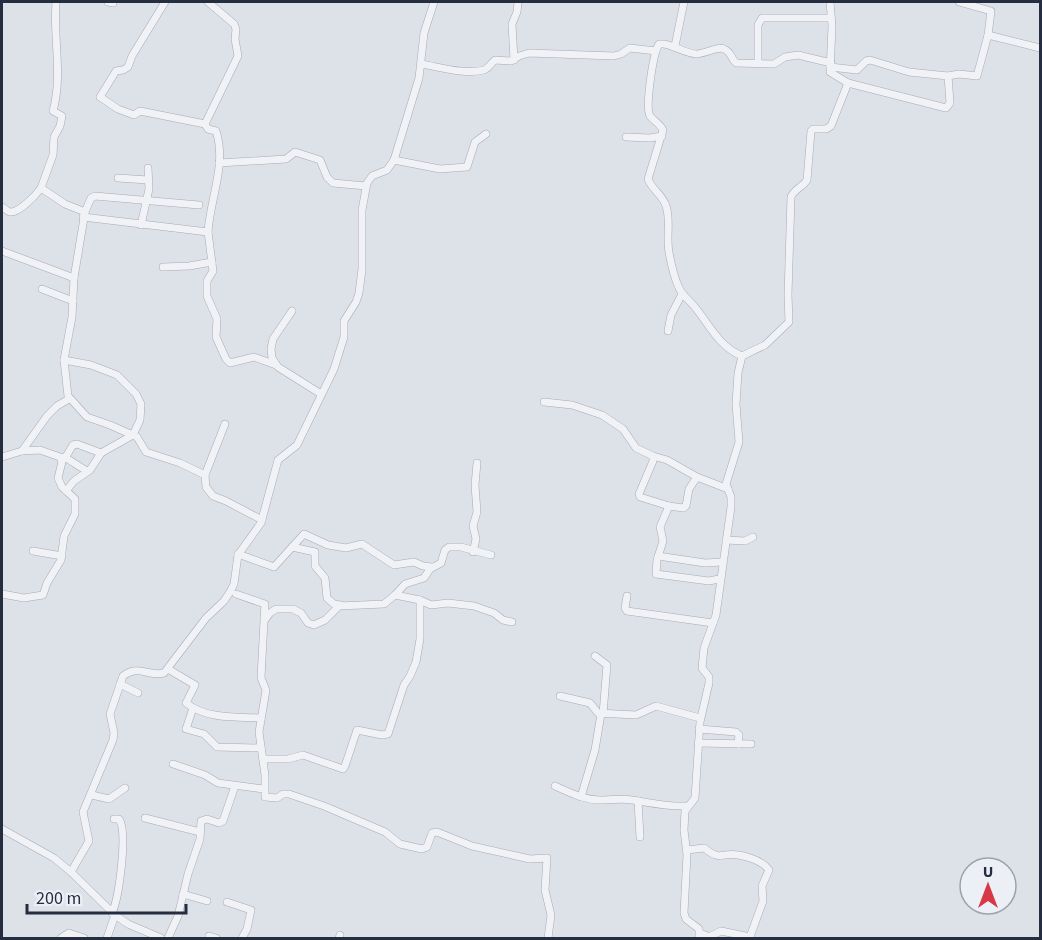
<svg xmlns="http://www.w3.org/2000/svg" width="1042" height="940" viewBox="0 0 1042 940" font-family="'Source Sans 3',sans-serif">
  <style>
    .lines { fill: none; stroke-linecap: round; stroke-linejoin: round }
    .minor-casing { stroke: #a6abb6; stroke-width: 8 }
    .minor { stroke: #f0f2f6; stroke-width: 7 }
  </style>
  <rect width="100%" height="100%" fill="#dde1e8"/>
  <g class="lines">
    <defs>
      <g id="minor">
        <path d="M56,2C53,38 63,75 53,111L62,116L60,126L54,137L53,155L41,188L65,204L85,212L74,278L72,317L64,360L68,396L87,417L110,425L137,437L146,452L180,463L205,475"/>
        <path d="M108,2L113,3"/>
        <path d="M165,2L132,56L128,67L123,70L116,71L100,97L118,109L134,115L140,111L205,124"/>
        <path d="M959,2L991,11L988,35"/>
        <path d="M675,46L684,2"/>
        <path d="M514,60L512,24L517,12L518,2"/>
        <path d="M758,62V25L762,18H831"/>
        <path d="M421,64C440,67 465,75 484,70C489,68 491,63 495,60L511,61L519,56L529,53L614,56L621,54L630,48L656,51"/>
        <path d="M830,67L857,70L866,61L870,60L909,72L948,76"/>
        <path d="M848,83L946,108L950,103L948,76L959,74L977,76L988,35L1040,48"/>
        <path d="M626,137L650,138L662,136"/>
        <path d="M394,160L440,169L467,167L475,142L486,134"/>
        <path d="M219,163L286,159L295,152L320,160L327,177L333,183L366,186"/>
        <path d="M118,178L148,180"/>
        <path d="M2,207C3,207 8,212 10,212C19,213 36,195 41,188"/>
        <path d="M85,212L91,198L95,196L199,205"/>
        <path d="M83,217L208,232C210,199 227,164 216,131L208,129L205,124L238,56L235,39L236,29L234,24L208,2"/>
        <path d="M141,225L149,189L148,168"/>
        <path d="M208,232L213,271L207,281V296L217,319L216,337L226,359L230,363L254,357L276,365"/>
        <path d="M2,251L74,278"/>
        <path d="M163,267L189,266L212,262"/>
        <path d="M42,289L73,301"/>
        <path d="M292,311L273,339L271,349L272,358L278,367L321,394"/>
        <path d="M668,331L671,315L682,294"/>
        <path d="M742,356L765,345L789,322L788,295L791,197C794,189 803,187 807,180L811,131L813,129H826L831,126L848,83L830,72L832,26L830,2"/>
        <path d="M64,360L91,365L117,375L136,394L141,404L140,420L133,435L101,453L90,470L74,481L66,491"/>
        <path d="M544,402L572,405L602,415L623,429L636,448L653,456V461L639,494L640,497L669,506L683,508L686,506L689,489L697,477L728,489"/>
        <path d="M225,424L205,475L206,487L213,496L226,501L262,520"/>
        <path d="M653,456L667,460L697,477"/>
        <path d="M2,457L22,451L47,416L57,406L69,399"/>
        <path d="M63,457C72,460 78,467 88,471"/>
        <path d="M65,458L73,445L77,444L101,453"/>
        <path d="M669,506L660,527L663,541L657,560L656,574L709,581L719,579"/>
        <path d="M726,540L745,541L753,537"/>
        <path d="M292,547L315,552V566L325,578L327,598L334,604L341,605"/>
        <path d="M33,551L62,556"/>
        <path d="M473,552L476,539L473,526L477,512L475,485L477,463"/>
        <path d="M238,554L274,567L304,534L328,545L346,548L362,544L394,565L414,562L423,566L432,567"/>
        <path d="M491,555L461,547H449L445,550L441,563L430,569L424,578L405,584L395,595L420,600L431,605L448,603L474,606L494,613L503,620L512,622"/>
        <path d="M658,556L705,563L722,562"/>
        <path d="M2,594L24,598L43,595L47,583L61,560L64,536L75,514V499L62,487L58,478L62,462L60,457L40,450L22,451"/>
        <path d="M236,594L265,604L264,619"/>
        <path d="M395,595L384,604L339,606L325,620L314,625L308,623L301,613L293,609H276L270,613L264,621L261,678L266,690L259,732L265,775V797L277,798L283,794H289L324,806L385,832L400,844L422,849L427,847L432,833L437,832L472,846L530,859L547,858L545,890L551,915L548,938"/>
        <path d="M627,596L625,608L627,611L713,623"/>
        <path d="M595,656L607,665L603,714"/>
        <path d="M168,669L195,685L186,703C206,719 236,717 261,718"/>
        <path d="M120,684L138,693"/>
        <path d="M560,696L590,703L598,713L636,715L656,706L700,718"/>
        <path d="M193,708L186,729L204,734L217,747L261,748"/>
        <path d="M699,729L736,732L739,735L738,744"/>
        <path d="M698,743L751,744"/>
        <path d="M263,759H288L303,755L343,769L345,766L357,730L382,735L388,734L404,685L410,676L416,662L420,639V600"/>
        <path d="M173,764L205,775L218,783L264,789"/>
        <path d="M555,786C570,793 587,801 604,800C613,800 622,798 632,800C651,803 668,807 687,806"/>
        <path d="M92,795L109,799L125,788"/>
        <path d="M581,797L595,750L601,714"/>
        <path d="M638,801L640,837"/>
        <path d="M145,818L200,832"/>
        <path d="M2,829L54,858L71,872L115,915L128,924L161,938"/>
        <path d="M687,850L704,848C708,850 710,854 716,855C722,857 719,855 725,855C739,853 761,859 769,870L762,886L763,901L750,937L721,931L709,937L700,933"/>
        <path d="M71,872L89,841L83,812L113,740L114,733L110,714L123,676C139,664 148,677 164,673L206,618L224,601L230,592L234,584L238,555L261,523L278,460L297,445L334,369L344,337V321L356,302L359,293L362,269V210L367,183L372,176L387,170L394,160L419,78L424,33L434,2"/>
        <path d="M183,894L207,901"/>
        <path d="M227,902L251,910L247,929L242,938"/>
        <path d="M112,913C119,898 128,832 119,819H114"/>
        <path d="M209,936L216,938"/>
        <path d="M61,938L69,933L84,938"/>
        <path d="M107,938L115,915"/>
        <path d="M168,938L178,916L188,874L200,839L201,821L207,819L219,823L223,821L235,786"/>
        <path d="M339,938L340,935"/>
        <path d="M699,938V929L686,919L684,913L687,855L684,830L685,811L695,798L700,722L709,683V677L702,668L704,648L716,615L731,507V497L726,484L739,442L736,404L738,373L742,356C719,347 709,324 694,306C689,300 682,295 679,288C674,277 671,264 669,252C666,237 671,220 666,206C663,195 652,190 648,179L663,130C660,124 654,121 650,116C645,107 653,53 659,44H664C675,46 685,53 696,54C705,54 718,46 724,49C731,51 731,59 736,63L774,64L785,57L798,55L831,63"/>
      </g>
    </defs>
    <!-- minor casing -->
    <use href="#minor" class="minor-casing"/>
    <!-- minor -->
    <use href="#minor" class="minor"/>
  </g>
  <!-- border -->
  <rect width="1042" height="940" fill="none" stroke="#252d40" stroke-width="6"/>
  <!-- north arrow -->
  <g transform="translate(988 886)"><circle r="28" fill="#ecf0f6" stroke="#9ca2ad" stroke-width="1.5"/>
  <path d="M0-4.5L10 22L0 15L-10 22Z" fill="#d73845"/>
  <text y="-9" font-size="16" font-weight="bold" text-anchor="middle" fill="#252d40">U</text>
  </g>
  <!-- scale -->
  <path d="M27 904v9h159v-9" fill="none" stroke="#252d40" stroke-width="3"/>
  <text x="36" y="904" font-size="18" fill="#252d40" stroke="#ecf0f6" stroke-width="4.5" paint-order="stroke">200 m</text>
</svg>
